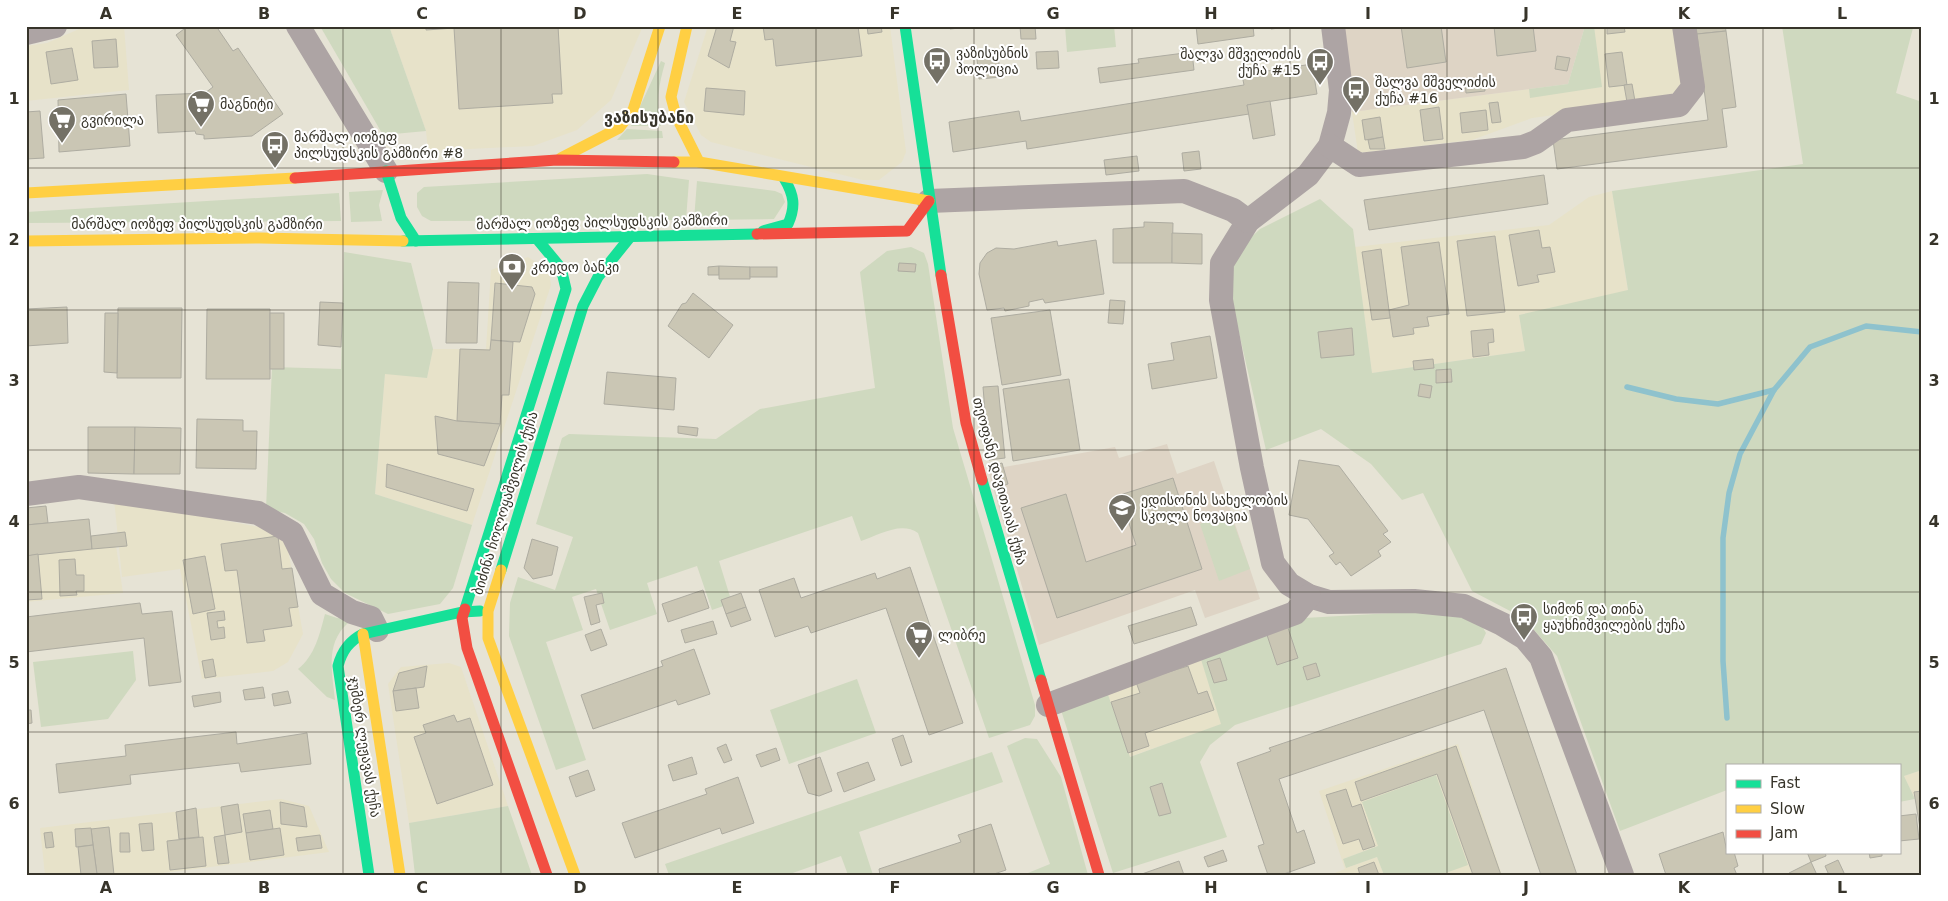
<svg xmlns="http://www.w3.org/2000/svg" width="1948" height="901" viewBox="0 0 1948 901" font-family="'DejaVu Sans','Noto Sans Georgian',sans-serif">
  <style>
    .built { fill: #e7e2c9 }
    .education { fill: #ded4c5 }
    .green { fill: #cfd9bf }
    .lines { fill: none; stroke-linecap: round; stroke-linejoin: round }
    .stream { stroke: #8ec2cd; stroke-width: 5.5 }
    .building { fill: #cac6b4; stroke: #aeaca1 }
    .street { stroke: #ada4a4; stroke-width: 24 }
    .fast { stroke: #16e098; stroke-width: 11 }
    .slow { stroke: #ffcf43; stroke-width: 11 }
    .jam { stroke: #f24e42; stroke-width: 11 }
    .grid { fill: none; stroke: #37342a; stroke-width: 1; stroke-opacity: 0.55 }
    .labels { text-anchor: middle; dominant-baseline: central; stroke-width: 4; stroke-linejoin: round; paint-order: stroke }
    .poi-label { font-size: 14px; fill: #37342a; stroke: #fff; text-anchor: start }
    .street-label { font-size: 14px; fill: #37342a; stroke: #fff }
    .quarter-label { font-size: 16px; font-weight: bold; fill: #37342a; stroke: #fff }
    .neatline { fill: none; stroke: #37342a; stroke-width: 2 }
    .grid-label { font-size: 16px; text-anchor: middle; font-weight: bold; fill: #37342a }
  </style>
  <rect width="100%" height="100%" fill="#e6e3d5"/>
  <!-- built -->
  <g class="built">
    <path d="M86,26H124L129,90L26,101V46L47,43Z"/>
    <path d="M389,26H643L611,100L577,130L533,146L428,151L426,131Z"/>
    <path d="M708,26H890L906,152L902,162L879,180H863L711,142L701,135L684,102Z"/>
    <path d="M1594,26H1675L1683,85L1665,100L1532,118L1472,140L1358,153L1352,112L1529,89L1530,97L1601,87Z"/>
    <path d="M1612,191L1628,291L1519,315L1525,351L1372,373L1355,247L1549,225L1589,197Z"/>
    <path d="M528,257L549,271L551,285L472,525L375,494L385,373L427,378L433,349H486L491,270Z"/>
    <path d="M114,499L285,532L303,634L288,662L273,671L202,679L180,569L122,577Z"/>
    <path d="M116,546L123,593L26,602V556Z"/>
    <path d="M1199,653L1222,724L1129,757L1106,689Z"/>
    <path d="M449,663L461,667L508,806L409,823L388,684L401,667Z"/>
    <path d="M1458,744L1502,875H1440L1468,864L1378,846L1343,859L1346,868L1377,857L1384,875H1330L1345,869L1319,791Z"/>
    <path d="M1922,770V813L1904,776Z"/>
    <path d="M281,799L309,806L329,852L147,875H45L40,828Z"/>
  </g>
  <!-- education -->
  <g class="education">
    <path d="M1341,26H1585L1568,84L1352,112Z"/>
    <path d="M1167,444L1177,474L1214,461L1260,599L1205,618L1195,590L1039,645L988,470L1115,447L1119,458Z"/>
  </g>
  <!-- green -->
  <g class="green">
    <path d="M320,26H389L426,131L383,135Z"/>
    <path d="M1065,26H1114L1116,47L1067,52Z"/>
    <path d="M1585,26H1594L1602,87L1530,98L1529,89L1568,84Z"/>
    <path d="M1782,26L1913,28L1896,93L1922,102V770L1904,776L1915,799L1899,802V765H1727V790L1620,831L1557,656L1535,631L1512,612L1472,591L1423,493L1402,500L1371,464L1321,429L1266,450L1231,298L1233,262L1242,246L1260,229L1320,199L1353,229L1372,373L1525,351L1519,315L1628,290L1612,191L1803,164Z"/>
    <path d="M661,61L665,63C659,84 655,104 661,126H631Z"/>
    <path d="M627,129L662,131L663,138L617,140Z"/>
    <path d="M647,174L689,180L686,220L431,221L422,216L417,207V193L424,187Z"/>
    <path d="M697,181L775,191L782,194L785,202L774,219L694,220Z"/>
    <path d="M383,190L379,205L382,221L351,222L349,192Z"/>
    <path d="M339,193L341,221L26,223V212Z"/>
    <path d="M911,247L924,253L928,264L953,428L1035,705V716L1030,725L989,738L918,533C901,521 879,535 861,541L852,516L719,561L732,603L712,610L697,566L647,583L657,614L610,630L596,589L572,597L583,630L546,642L586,760L556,770L509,636L510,603L518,577L555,590L573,537L536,524L562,438L569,434L716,439L760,409L875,388L860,272L887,251Z"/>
    <path d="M344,252L411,263L433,349L427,378L385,374L375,494L472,525L453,588L440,604L388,614L345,593L331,579L322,563L314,539L304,524L285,513L266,509L272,367L341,369Z"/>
    <path d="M1230,513L1250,569L1219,581L1200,524Z"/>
    <path d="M1392,613H1441L1479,621L1486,633L1481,644L1235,725L1210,745L1200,762L1227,837L1113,873L1060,707L1106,689L1130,757L1221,724L1199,653L1287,619Z"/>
    <path d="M325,614L337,618L353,619C324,640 332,669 335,700L327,697L298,669C315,656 320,633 325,614Z"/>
    <path d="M133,651L136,680L108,719L41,727L33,662Z"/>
    <path d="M857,679L876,733L789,764L770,710Z"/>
    <path d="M1025,738L1037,739L1061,777L1088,875H1023L1050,864L1007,746Z"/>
    <path d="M992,752L1003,782L859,832L873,875H848L841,856L787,875H669L665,864Z"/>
    <path d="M1436,775L1468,865L1440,875H1384L1377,857L1346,868L1343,859L1378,846L1362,802Z"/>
    <path d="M508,806L532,875H415L409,823Z"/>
  </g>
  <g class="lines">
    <!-- stream -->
    <g class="stream">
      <path d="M1627,387L1676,399L1718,404L1774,390"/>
      <path d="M1727,718L1723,661V538L1729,493L1740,454L1774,390L1810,347L1866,326L1922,332"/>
    </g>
  </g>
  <!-- building -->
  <g class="building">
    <path d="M188,26H216L233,51L238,48L283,114L252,136L204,139V135L196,134L195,131L158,133L156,95L205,93L213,87L176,35Z"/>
    <path d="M426,26H558L562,94H552L553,103L459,109L454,28L426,30Z"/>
    <path d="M717,26H734L730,41L736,42L729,68L708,56Z"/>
    <path d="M763,26H858L862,56L776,66L773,39L765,40Z"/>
    <path d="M867,26H881L882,32L868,34Z"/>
    <path d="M949,26H969V27L950,29Z"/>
    <path d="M1020,26H1035L1036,39H1021Z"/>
    <path d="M1196,26H1253L1254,36L1198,44Z"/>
    <path d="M1270,26H1295L1271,29Z"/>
    <path d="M1401,26H1441L1446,62L1407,68Z"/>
    <path d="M1494,26H1533L1536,51L1497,56Z"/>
    <path d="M1607,26H1624L1625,32L1607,34Z"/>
    <path d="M1696,26H1725L1726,31L1697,34Z"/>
    <path d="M1726,31L1736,107L1722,109L1727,147L1557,169L1553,140L1708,120L1697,34Z"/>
    <path d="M116,39L118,67L94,68L92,41Z"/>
    <path d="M72,48L78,80L51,84L46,52Z"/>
    <path d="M1058,51L1059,68L1037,69L1036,52Z"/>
    <path d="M1192,52L1194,70L1100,83L1098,68L1139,63L1138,59Z"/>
    <path d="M1622,52L1627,85L1609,87L1605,54Z"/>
    <path d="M1557,56L1570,58L1567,71L1555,69Z"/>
    <path d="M998,57L1001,77L979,79L977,59Z"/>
    <path d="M1312,64L1317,94L1247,105L1249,114L1027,149L1026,141L953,152L949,122L1019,111L1021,121L1244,85L1242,75Z"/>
    <path d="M1484,80L1485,91L1466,93L1465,82Z"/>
    <path d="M1632,84L1635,101L1627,102L1624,85Z"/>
    <path d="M706,88L745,91L744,115L704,111Z"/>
    <path d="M126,94L130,146L59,152L58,100Z"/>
    <path d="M1270,101L1275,135L1253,139L1247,105Z"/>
    <path d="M1498,102L1501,122L1492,123L1489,103Z"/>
    <path d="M1439,107L1443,139L1424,141L1420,110Z"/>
    <path d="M1486,110L1488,130L1462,133L1460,113Z"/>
    <path d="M40,111L44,158L26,159V112Z"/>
    <path d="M1380,117L1383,137L1365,140L1362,120Z"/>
    <path d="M1383,137L1385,149H1370L1368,140Z"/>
    <path d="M1199,151L1201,169L1184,171L1182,153Z"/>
    <path d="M1137,156L1139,171L1106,175L1104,160Z"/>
    <path d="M1544,175L1548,204L1369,230L1364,200Z"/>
    <path d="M1144,222L1173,223L1172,263H1113V229L1144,227Z"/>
    <path d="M1539,230L1542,248L1550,247L1555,272L1537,275L1539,282L1518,286L1509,235Z"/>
    <path d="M1172,233L1202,234V264L1172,263Z"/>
    <path d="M1495,236L1505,312L1467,316L1457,241Z"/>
    <path d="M1096,240L1104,294L1045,303L1043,299L1029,302V306L1005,311L1004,308L987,310L979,274L980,263L987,253L996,248L1014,249L1057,241L1058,246Z"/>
    <path d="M1439,242L1449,314L1427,317L1429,326L1413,328L1414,334L1393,337L1389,310L1409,305L1401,247Z"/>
    <path d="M1381,249L1390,318L1372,320L1362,252Z"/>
    <path d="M899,263L916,264L915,272L898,271Z"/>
    <path d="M719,266V275H708V267Z"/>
    <path d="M719,266L750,267V279H719Z"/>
    <rect x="750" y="267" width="27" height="10"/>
    <path d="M448,282L479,283L477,343H446Z"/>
    <path d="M495,283L532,287L535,294L520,342L491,340Z"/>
    <path d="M693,293L733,325L709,358L668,326L682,304L686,303Z"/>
    <path d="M1110,300L1125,301L1123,324L1108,323Z"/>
    <path d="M320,302L343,303L341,347L318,345Z"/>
    <path d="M67,307L68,343L26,346V309Z"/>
    <path d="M118,308H182L181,378H117Z"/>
    <path d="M207,309H270V379H206Z"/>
    <path d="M1050,310L1061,375L1002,385L991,318Z"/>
    <path d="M105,313H118L117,373L104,372Z"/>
    <rect x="270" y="313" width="14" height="56"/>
    <path d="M1352,328L1354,355L1321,358L1318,332Z"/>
    <path d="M1493,329L1494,342L1488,343L1489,355L1473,357L1471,331Z"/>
    <path d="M1210,336L1217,378L1152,389L1148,364L1174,360L1171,343Z"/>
    <path d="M491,340L513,342L509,395H502L500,424L457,421L460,349L490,350Z"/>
    <path d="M1433,359L1434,368L1414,370L1413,361Z"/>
    <path d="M1451,369L1452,382L1436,383V370Z"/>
    <path d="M607,372L676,378L674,410L604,404Z"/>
    <path d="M1069,379L1080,450L1013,461L1003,389Z"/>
    <path d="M1420,384L1432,386L1430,398L1418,396Z"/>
    <path d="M998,386L1005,458L989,460L983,387Z"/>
    <path d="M435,416L457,421L500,424L484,466L438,454Z"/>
    <path d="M197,419L243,420V431H257L256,469L196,468Z"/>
    <path d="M678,426L698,428L697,436L678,433Z"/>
    <path d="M88,427H135L134,474L88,473Z"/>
    <path d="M135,427L181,428L180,474H134Z"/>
    <path d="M1299,460L1339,466L1388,531L1383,534L1391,542L1378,551L1381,556L1351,576L1340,562L1336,565L1329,556L1334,553L1308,519L1289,515Z"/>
    <path d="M1002,463L1008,484L997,487L992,466Z"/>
    <path d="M387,464L474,489L467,511L386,487Z"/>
    <path d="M1173,478L1202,569L1057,618L1021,508L1066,494L1086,562L1136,545L1120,495Z"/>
    <path d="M46,506L48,523L26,525V508Z"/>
    <path d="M89,519L92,549L26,556V525Z"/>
    <path d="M125,532L127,546L92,549L91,536Z"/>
    <path d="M278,536L282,569L292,568L298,607L289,608L292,626L263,630L265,641L247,643L237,570L225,571L221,544Z"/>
    <path d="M532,539L558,547L552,575L533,579L524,568Z"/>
    <path d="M38,554L42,599L26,600V556Z"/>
    <path d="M205,556L215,609L193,614L183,560Z"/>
    <path d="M75,559L76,575H84V591H76L77,595L60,596L59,560Z"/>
    <path d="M910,567L963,723L929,735L886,608L811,633L808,626L775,637L759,590L794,578L801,598L875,573L877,579Z"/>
    <path d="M703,590L709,608L668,622L662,604Z"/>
    <path d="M602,593L604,603L596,605L600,622L591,625L584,597Z"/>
    <path d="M741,593L746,607L726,614L721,600Z"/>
    <path d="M140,603L142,614L172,611L181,682L149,686L144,638L26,652V617Z"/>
    <path d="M746,607L751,620L731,627L726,614Z"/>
    <path d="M1191,607L1197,625L1134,644L1128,626Z"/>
    <path d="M224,611L225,620L217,621L218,628L224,627L225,638L211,640L207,613Z"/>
    <path d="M713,621L717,634L685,643L681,630Z"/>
    <path d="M1287,625L1298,658L1277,665L1266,632Z"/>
    <path d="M601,629L607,645L591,651L585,635Z"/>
    <path d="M694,649L710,694L678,705L676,700L593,729L581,695L663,666L661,661Z"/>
    <path d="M1220,658L1227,680L1214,683L1207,662Z"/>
    <path d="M213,659L216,676L205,678L202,661Z"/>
    <path d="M1316,663L1320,676L1307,680L1303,667Z"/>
    <path d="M427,666L424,687L393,691L399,673Z"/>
    <path d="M1188,666L1198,694L1207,691L1214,710L1145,733L1149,746L1128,753L1111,702L1140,693L1136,682Z"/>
    <path d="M1506,668L1577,875H1541L1484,710L1279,779L1297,833L1304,830L1315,863L1281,875H1268L1258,846L1264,844L1237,763L1271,751L1269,748Z"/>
    <path d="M263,687L265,698L245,700L243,690Z"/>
    <path d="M416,688L419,708L396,711L393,691Z"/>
    <path d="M288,691L291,703L274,706L272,694Z"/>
    <path d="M220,692L221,702L194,707L192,696Z"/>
    <path d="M26,710H31L32,723L26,724Z"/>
    <path d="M454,715L457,722L470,718L493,785L437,804L414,737L426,733L423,725Z"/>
    <path d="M236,732L237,744L307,733L311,764L241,772L239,763L130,775L131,784L59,793L56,764L126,756L125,745Z"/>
    <path d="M903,735L912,762L901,766L892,739Z"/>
    <path d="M726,744L732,760L724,763L717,748Z"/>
    <path d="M1456,746L1501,875H1473L1437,774L1361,801L1355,782Z"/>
    <path d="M776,748L780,760L761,767L756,755Z"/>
    <path d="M692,757L697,774L673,781L668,765Z"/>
    <path d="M820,757L832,791L819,796L808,793L798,765Z"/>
    <path d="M868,762L875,780L844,792L837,773Z"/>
    <path d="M588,770L595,790L576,797L569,777Z"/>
    <path d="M738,777L754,823L722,834L720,828L635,858L622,823L707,794L705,789Z"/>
    <path d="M1162,783L1171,813L1159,816L1150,787Z"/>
    <path d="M1346,789L1352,807L1361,804L1375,846L1363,850L1359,839L1343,844L1326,795Z"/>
    <path d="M1922,791V828H1920L1914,792Z"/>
    <path d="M280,802L304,807L307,827L281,824Z"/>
    <path d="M238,804L242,832L225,835L221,807Z"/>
    <path d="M196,808L199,837L179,839L176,812Z"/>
    <path d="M270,810L273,829L246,833L243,814Z"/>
    <path d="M1916,814L1919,839L1899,841V816Z"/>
    <path d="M152,823L154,850L142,851L139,824Z"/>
    <path d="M991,824L1006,870L991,875H880L879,869L961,842L958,835Z"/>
    <path d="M109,827L114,875H97L91,829Z"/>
    <path d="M91,828L93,845L76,847L75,829Z"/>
    <path d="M280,828L284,855L250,860L246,833Z"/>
    <path d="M52,832L54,847L46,848L44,833Z"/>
    <path d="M1723,832L1727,852H1734L1738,866L1734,868L1737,875H1666L1659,854Z"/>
    <path d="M120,833H129L130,852H120Z"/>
    <path d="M225,835L229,863L218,864L214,837Z"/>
    <path d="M320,835L322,848L298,851L296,838Z"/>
    <path d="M203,837L206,866L170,870L167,841Z"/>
    <path d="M93,845L97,874L81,875L78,847Z"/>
    <path d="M1223,850L1227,861L1208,867L1204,857Z"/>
    <path d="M1807,852H1825L1826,856L1811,862Z"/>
    <path d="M1869,852H1882V856L1870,858Z"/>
    <path d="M1838,860L1845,875H1829L1825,866Z"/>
    <path d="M1179,861L1184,875H1139Z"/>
    <path d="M1374,862L1379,875H1360L1358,868Z"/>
    <path d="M1811,862L1817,875H1790L1789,873Z"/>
  </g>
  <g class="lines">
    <!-- street -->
    <g class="street">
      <path d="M298,26L386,171"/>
      <path d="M1333,26L1341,90L1339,113L1330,146L1308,175L1248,221L1222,263L1221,300L1252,468L1273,563L1289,584L1309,596L1329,602L1414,601L1464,606L1502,624L1525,638L1541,657L1622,875"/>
      <path d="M26,33L55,26"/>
      <path d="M1330,146L1359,165L1523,147L1536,142L1567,120L1679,105L1693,87L1684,26"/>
      <path d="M929,201L1184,191L1233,210L1248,221"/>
      <path d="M26,494L79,487L258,513L292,533L322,594L352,612L371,618L377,630"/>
      <path d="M1048,705L1295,613L1309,596"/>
    </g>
    <!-- fast -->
    <g class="fast">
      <path d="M905,26L941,275"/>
      <path d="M386,171L401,218L416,241"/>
      <path d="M763,231L788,224C796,206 794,195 784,178"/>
      <path d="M403,241L757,234"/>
      <path d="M982,480L1041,680"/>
      <path d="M501,570L583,306L598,277L631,236"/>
      <path d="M465,609L566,289L561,268L537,239"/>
      <path d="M369,875L338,666C342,651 349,641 363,634L462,612L480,611"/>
    </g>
    <!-- slow -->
    <g class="slow">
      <path d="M687,26L671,97L676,116L699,162"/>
      <path d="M561,158L619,128L633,110L660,26"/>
      <path d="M674,162H699L929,201"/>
      <path d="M26,193L295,178"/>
      <path d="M26,241L260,238L403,241"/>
      <path d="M501,570L488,611V638L575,875"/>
      <path d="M363,634L400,875"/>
    </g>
    <!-- jam -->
    <g class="jam">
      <path d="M295,178L557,160L674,162"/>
      <path d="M757,234L907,231L929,201"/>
      <path d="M941,275L966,423L982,480"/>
      <path d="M465,609L462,618L467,648L547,875"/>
      <path d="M1041,680L1099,875"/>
    </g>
  </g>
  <!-- grid -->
  <path class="grid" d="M185,26V875M343,26V875M501,26V875M658,26V875M816,26V875M974,26V875M1132,26V875M1290,26V875M1447,26V875M1605,26V875M1763,26V765M26,168H1922M26,310H1922M26,450H1922M26,592H1922M26,732H1922M1763,852V875"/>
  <!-- icons -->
  <defs>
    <symbol id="bus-pin" viewBox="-11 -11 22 30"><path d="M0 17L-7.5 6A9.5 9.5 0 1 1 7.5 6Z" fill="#747166" stroke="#fff"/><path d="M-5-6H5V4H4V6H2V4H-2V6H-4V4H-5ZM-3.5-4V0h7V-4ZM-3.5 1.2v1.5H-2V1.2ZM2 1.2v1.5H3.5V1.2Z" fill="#fff"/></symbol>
    <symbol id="supermarket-pin" viewBox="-11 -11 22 30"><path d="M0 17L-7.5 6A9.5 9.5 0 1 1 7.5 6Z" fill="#747166" stroke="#fff"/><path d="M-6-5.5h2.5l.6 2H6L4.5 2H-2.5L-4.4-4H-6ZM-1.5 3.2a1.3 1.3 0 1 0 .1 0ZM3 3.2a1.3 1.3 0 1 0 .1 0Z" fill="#fff"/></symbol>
    <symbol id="bank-pin" viewBox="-11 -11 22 30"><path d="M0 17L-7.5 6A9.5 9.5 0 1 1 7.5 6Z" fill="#747166" stroke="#fff"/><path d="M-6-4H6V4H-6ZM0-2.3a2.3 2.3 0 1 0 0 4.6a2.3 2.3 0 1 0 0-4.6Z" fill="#fff"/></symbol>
    <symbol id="school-pin" viewBox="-11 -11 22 30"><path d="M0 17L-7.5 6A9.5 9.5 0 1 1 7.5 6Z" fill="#747166" stroke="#fff"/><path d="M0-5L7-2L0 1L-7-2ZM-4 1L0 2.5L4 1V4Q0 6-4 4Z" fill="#fff"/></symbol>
  </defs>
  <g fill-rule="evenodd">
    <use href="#bus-pin" x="921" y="45" width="32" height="43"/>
    <use href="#bus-pin" x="1304" y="46" width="32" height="43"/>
    <use href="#bus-pin" x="1340" y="74" width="32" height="43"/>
    <use href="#supermarket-pin" x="185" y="88" width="32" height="43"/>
    <use href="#supermarket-pin" x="46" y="104" width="32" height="43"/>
    <use href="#bus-pin" x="259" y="129" width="32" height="43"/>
    <use href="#bank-pin" x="496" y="251" width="32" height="43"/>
    <use href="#school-pin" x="1106" y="492" width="32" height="43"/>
    <use href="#bus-pin" x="1508" y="601" width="32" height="43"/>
    <use href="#supermarket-pin" x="903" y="619" width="32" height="43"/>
  </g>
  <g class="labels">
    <!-- poi labels -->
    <g class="poi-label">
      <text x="956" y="53">ვაზისუბნის<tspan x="956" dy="16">პოლიცია</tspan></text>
      <text x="1301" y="54" text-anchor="end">შალვა მშველიძის<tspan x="1301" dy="16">ქუჩა #15</tspan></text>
      <text x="1375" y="82">შალვა მშველიძის<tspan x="1375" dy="16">ქუჩა #16</tspan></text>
      <text x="220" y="104">მაგნიტი</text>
      <text x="81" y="120">გვირილა</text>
      <text x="294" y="137">მარშალ იოზეფ<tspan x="294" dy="16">პილსუდსკის გამზირი #8</tspan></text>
      <text x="531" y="267">კრედო ბანკი</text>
      <text x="1141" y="500">ედისონის სახელობის<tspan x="1141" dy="16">სკოლა ნოვაცია</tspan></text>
      <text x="1543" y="609">სიმონ და თინა<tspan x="1543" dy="16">ყაუხჩიშვილების ქუჩა</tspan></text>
      <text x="938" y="635">ლიბრე</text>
    </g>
    <!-- street labels -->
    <g class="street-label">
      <text transform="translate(602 222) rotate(-1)">მარშალ იოზეფ პილსუდსკის გამზირი</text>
      <text x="197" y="224">მარშალ იოზეფ პილსუდსკის გამზირი</text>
      <text transform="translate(1000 481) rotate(75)">თეოფანე დავითაიას ქუჩა</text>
      <text transform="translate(505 503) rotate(-73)">ბიძინა ჩოლოყაშვილის ქუჩა</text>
      <text transform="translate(365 747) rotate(81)">ჯუმბერ ლეჟავას ქუჩა</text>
    </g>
    <!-- quarter labels -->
    <g class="quarter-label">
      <text x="649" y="117">ვაზისუბანი</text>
    </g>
  </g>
  <!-- border -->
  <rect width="1948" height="901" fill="none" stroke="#ffffff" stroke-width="55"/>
  <!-- legend -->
  <rect x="1726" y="764" width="175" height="90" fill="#ffffff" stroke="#afaeaa"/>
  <rect x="1736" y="780" width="25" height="8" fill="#16e098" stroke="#afaeaa"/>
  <text x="1770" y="788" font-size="15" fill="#37342a">Fast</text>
  <rect x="1736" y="805" width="25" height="8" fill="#ffcf43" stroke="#afaeaa"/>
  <text x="1770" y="814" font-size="15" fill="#37342a">Slow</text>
  <rect x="1736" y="830" width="25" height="8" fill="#f24e42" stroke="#afaeaa"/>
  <text x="1770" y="838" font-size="15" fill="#37342a">Jam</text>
  <rect x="28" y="28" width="1892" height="846" class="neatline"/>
  <g class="grid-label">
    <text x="106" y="19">A</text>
    <text x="264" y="19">B</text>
    <text x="422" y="19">C</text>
    <text x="580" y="19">D</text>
    <text x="737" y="19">E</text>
    <text x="895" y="19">F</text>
    <text x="1053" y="19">G</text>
    <text x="1211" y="19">H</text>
    <text x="1368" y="19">I</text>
    <text x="1526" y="19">J</text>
    <text x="1684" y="19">K</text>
    <text x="1842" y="19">L</text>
    <text x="14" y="104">1</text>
    <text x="1934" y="104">1</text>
    <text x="14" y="245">2</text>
    <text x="1934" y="245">2</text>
    <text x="14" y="386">3</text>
    <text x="1934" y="386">3</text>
    <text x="14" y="527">4</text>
    <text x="1934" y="527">4</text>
    <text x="14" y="668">5</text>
    <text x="1934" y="668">5</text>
    <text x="14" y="809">6</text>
    <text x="1934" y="809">6</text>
    <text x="106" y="893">A</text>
    <text x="264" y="893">B</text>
    <text x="422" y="893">C</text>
    <text x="580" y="893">D</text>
    <text x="737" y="893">E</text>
    <text x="895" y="893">F</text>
    <text x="1053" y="893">G</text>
    <text x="1211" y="893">H</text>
    <text x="1368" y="893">I</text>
    <text x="1526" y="893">J</text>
    <text x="1684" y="893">K</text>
    <text x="1842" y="893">L</text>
  </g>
</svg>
